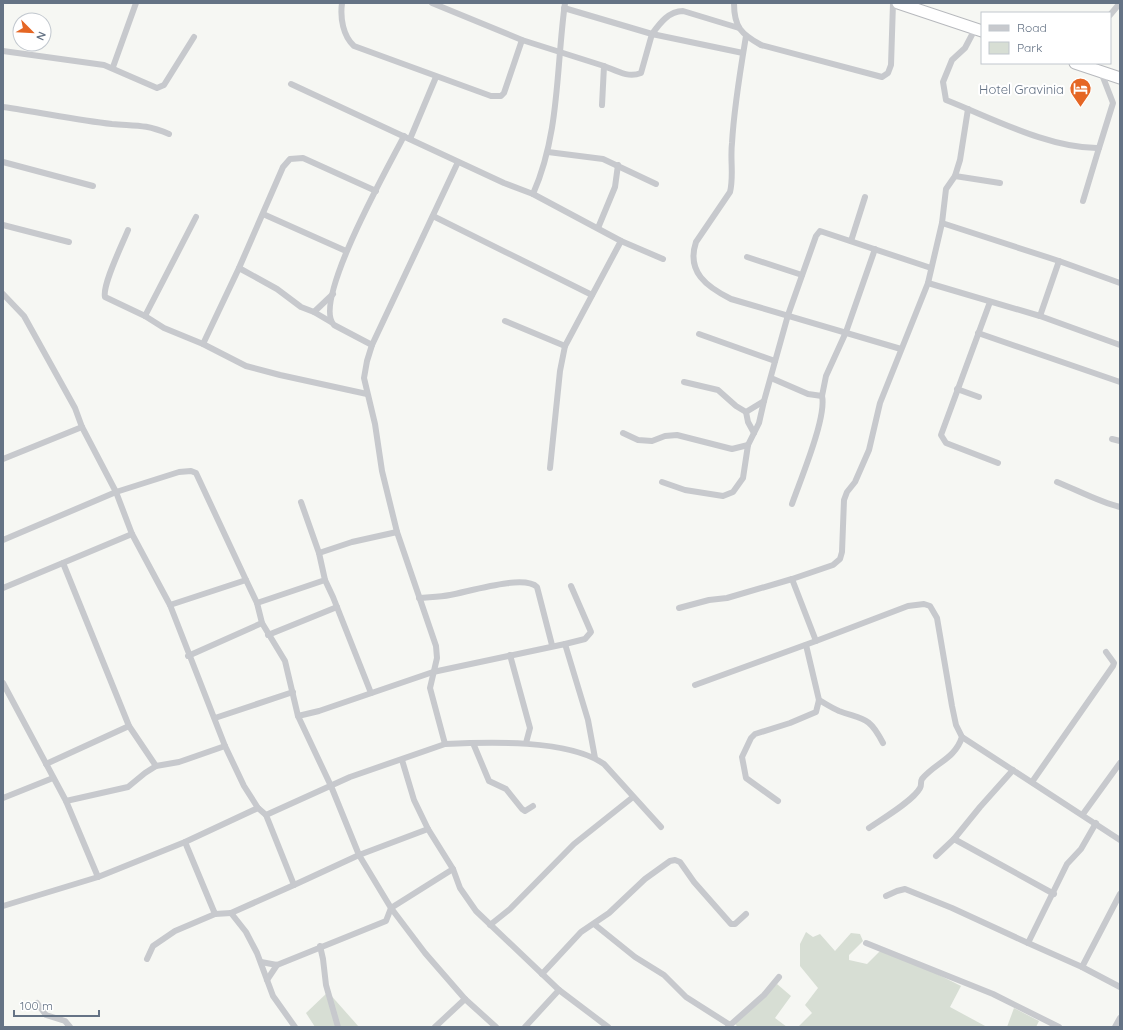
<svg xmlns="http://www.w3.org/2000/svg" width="1123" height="1030" viewBox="0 0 1123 1030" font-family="Quicksand,sans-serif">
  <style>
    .green { fill: #d7ded4 }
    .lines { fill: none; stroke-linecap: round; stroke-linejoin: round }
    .highway-casing { stroke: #b7b9bd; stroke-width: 13 }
    .street { stroke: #c7c9cd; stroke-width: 6 }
    .highway { stroke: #fff; stroke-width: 11 }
    .labels { text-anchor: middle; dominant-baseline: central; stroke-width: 4; stroke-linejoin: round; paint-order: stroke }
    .poi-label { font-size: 13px; fill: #657385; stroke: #fff; text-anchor: end }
  </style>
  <rect width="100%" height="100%" fill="#f6f7f3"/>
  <!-- green -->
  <g class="green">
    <path d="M806,932L813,937L820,934L835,951L851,933L860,934L863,941L849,955V960L867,964L880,951L923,967L961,986L950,1007L987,1027H798L812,1013L805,1005L818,988L800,966V944Z"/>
    <path d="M777,984L791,996L775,1018L787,1027H738L735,1024Z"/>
    <path d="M328,992L359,1027H315L306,1013Z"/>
    <path d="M1014,1008L1039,1021L1036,1027H1007Z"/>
  </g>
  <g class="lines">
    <defs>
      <g id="highway">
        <path d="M898,3L982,31"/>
        <path d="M1075,63L1120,78"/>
      </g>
    </defs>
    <!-- highway casing -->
    <use href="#highway" class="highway-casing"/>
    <!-- street -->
    <g class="street">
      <path d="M342,3C340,18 343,36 354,46L491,96H501L504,93L522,40"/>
      <path d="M432,3L522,40L604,66L602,105"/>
      <path d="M734,3C734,27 741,34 761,45L882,77L888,73L891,65L893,3"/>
      <path d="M564,8L652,34C660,23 669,11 683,11L739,28"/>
      <path d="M1110,15L1120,3"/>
      <path d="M975,29L965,48L952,60L943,82L946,100C992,118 1050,149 1099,148L1113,103L1101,72"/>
      <path d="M746,36C740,72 734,107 732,143C730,160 734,176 730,192L696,242C686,272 707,287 731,299L901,349"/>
      <path d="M3,51L104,65L157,88L164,85L194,37"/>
      <path d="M604,66C617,71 628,78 641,73L652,34L743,53"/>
      <path d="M113,67L136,3"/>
      <path d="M291,84L504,183L533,194C560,133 556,68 565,3"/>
      <path d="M3,107C39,112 76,120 112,124C137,126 145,124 169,134"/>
      <path d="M410,139L436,77"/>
      <path d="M548,152L603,159L656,184"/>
      <path d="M3,162L93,186"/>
      <path d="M955,176L1000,183"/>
      <path d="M533,194L621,241L663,259"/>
      <path d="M1083,201L1099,148"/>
      <path d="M263,214L346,251"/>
      <path d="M433,216L592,295"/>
      <path d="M942,223L1059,261L1120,283"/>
      <path d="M3,225L69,242"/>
      <path d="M598,228L615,187L618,165"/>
      <path d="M128,230C123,243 102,285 105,297L145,316L164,328L203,344L246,366L280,375L367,394"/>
      <path d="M851,241L865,197"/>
      <path d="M747,257L802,275"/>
      <path d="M239,268L277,289L301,307L314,312L331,322"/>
      <path d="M928,283L942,223L946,189L955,176L960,160L968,109"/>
      <path d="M3,294L24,316L75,408L82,427L116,492L132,534L170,605L225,746L244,786L258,808L266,815"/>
      <path d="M990,302L941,435L946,443L998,463"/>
      <path d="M314,312L333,294"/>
      <path d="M145,316L196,217"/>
      <path d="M1040,316L1059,261"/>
      <path d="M505,321L565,346"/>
      <path d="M978,333L1120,382"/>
      <path d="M699,334L775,361"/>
      <path d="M203,344L239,268L283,167L290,159L303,158L376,191"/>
      <path d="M372,345L334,325C311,302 390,164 404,136"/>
      <path d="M771,378L808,394L822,396C827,417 800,481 792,504"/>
      <path d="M684,382L718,390L736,406L746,412L764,401"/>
      <path d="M957,389L979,397"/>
      <path d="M822,396L826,376L846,332L875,249"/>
      <path d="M746,412L748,422L754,433"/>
      <path d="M623,433L638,440L652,441L665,436L677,435L732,449L748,445"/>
      <path d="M1112,439L1120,441"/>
      <path d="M3,459L82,427"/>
      <path d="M550,468L560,371L565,346L621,241"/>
      <path d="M662,482L685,490L723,496L733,492L743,478L748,445L759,423L764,401L788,315L816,236L820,231L931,268"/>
      <path d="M1057,482C1077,490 1099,502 1120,507"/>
      <path d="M3,540L116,492L179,472L191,471L196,473L246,580"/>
      <path d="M319,553L352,542L397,532"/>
      <path d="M63,563L129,726L156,766"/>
      <path d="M792,579L816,641L908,606L924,604L930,606L937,618L952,706L956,725L962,737L1120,840"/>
      <path d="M325,580L333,597L371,693"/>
      <path d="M3,588L132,534"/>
      <path d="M419,598C429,597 440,597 450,595C468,592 524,574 537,587L552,645"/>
      <path d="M257,603L325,580L319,553L301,502"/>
      <path d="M170,605L246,580L257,603L262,623L285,661L298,716"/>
      <path d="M679,608L709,600L727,598L792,579L833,565L840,559L842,552L844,500L847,492L855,482L869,450L880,403L928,283L1040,316L1120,345"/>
      <path d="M268,635L337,607"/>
      <path d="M565,644L585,639L591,632L571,586"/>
      <path d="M510,655L530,728L526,743"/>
      <path d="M188,656L262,623"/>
      <path d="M3,683L66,801L98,877"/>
      <path d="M695,685L816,641"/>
      <path d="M819,700C826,704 832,708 839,711C864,720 869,716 883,743"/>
      <path d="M215,718L293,692"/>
      <path d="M473,743L489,781L506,789L522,809L525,811L533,806"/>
      <path d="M445,744C488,742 568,739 604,764L661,827"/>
      <path d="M402,760L414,800L428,829"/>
      <path d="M46,764L129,726"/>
      <path d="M1032,782L1113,666L1114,663L1106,652"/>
      <path d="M3,798L53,778"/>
      <path d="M66,801L128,787L145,773L156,766L179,762L225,746"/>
      <path d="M778,801L746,778L742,757L751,738L755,734L790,723L816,712L819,700L806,645"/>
      <path d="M1083,814L1120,763"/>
      <path d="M869,828C882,819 913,801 920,788C922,785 920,782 922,779C935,763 955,759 962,737"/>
      <path d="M954,839L980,807L1013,770"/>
      <path d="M185,842L215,914L231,913"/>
      <path d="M936,856L954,839L1054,894"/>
      <path d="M453,869L460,888L476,911L559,990L525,1027"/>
      <path d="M294,885L231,913L246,932L257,953L273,996L295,1027"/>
      <path d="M1120,894L1082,967L1120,987"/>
      <path d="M886,896L897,891L905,889L952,908L1028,943L1067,864L1081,849L1096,823"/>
      <path d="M3,906L98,877L185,842L258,808"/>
      <path d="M594,924L635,957L664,975L686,997L730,1025"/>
      <path d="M490,925L510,909L574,844L633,797"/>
      <path d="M866,943L993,994L1059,1027"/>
      <path d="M1028,943L1082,967"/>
      <path d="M320,946L323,959L326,985L338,1027"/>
      <path d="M147,959L153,946L175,931L215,914"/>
      <path d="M261,962L277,965L386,921L391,908L453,869L428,829L359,855L294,885L266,815L350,777L445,744L430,688L437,658L436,646L397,532L382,471L375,424L364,378L367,361L372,345L458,162"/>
      <path d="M542,974L581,932L609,913L645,879L670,861L675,860L680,862L694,882L731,924H735L746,914"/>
      <path d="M267,980L277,965"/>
      <path d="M559,990L608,1027"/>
      <path d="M465,999L496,1027"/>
      <path d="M37,1003L46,1015L65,1021L70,1027"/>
      <path d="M435,1027L465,999L425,953L391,908L359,855L331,786L298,716L319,711L433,672L565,644L588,720L595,758"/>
      <path d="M728,1027L764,995L779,977"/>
      <path d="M1115,1027L1120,1018"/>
    </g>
    <!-- highway -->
    <use href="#highway" class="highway"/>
  </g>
  <!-- icons -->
  <defs>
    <symbol id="hotel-pin" viewBox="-11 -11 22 30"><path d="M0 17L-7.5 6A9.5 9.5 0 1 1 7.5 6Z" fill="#e56624" stroke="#fff"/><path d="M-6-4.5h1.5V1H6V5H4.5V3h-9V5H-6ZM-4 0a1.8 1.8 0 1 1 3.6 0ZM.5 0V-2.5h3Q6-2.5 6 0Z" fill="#fff"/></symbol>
  </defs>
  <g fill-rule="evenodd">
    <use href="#hotel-pin" x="1068" y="76" width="25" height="34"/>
  </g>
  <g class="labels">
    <!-- poi labels -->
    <g class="poi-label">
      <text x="1064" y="89">Hotel Gravinia</text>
    </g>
  </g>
  <!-- border -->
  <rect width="1123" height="1030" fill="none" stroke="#657385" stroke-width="8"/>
  <!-- legend -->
  <rect x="981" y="12" width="130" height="52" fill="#ffffff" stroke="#c1c7ce"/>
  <rect x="989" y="25" width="20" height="6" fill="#c7c9cd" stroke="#c1c7ce"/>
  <text x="1017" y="32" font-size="12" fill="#657385">Road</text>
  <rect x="989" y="42" width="20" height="12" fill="#d7ded4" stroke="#c1c7ce"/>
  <text x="1017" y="52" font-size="12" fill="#657385">Park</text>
  <!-- north arrow -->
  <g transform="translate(32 32) rotate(114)"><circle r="19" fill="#ffffff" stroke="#c1c7ce"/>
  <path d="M0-3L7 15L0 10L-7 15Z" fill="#e56624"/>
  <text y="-6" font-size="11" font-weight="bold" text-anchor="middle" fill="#657385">N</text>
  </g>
  <!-- scale -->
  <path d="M14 1010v6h85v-6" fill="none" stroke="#657385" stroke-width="2"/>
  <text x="20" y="1010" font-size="12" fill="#657385" stroke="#ffffff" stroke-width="3" paint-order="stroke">100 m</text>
</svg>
